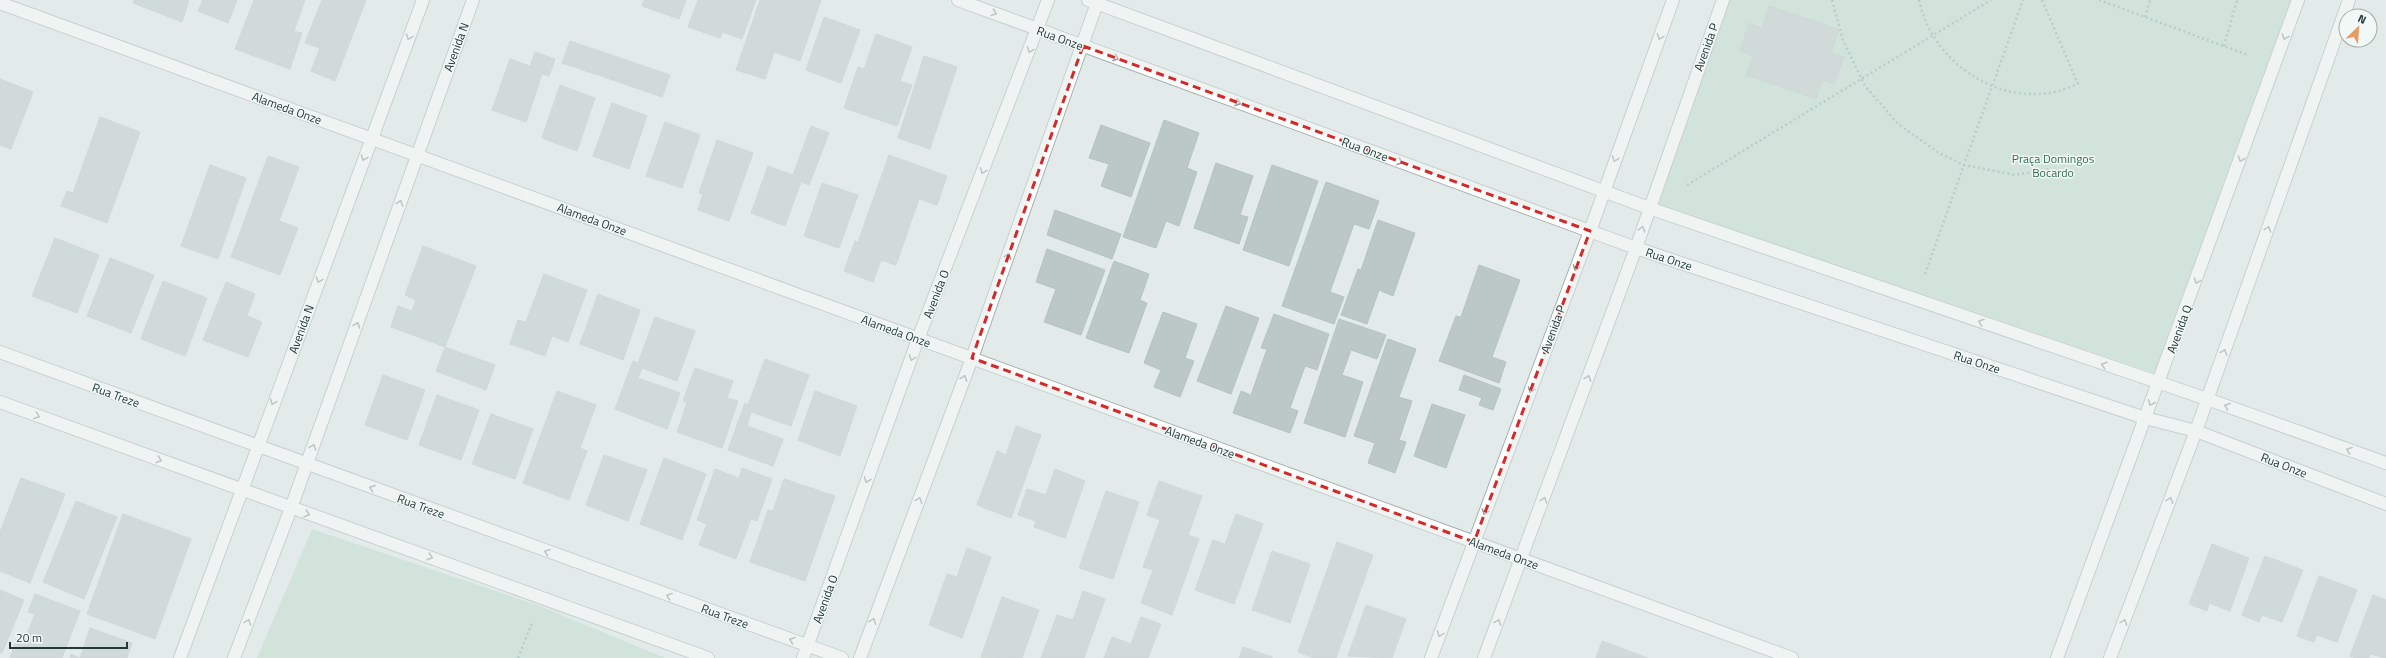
<svg xmlns="http://www.w3.org/2000/svg" width="2386" height="658" viewBox="0 0 2386 658" font-family="'Titillium Web',sans-serif">
  <style>
    .green { fill: #bddaca }
    .building { fill: #bbc8c5; stroke: #b5c4c0 }
    .lines { fill: none; stroke-linecap: round; stroke-linejoin: round }
    .minor-casing { stroke: #a5b2b0; stroke-width: 14 }
    .path { stroke: #86aba6; stroke-width: 2.5; stroke-dasharray: 2 3; stroke-linecap: butt }
    .minor { stroke: #fff; stroke-width: 12 }
    .oneway { stroke: #929c9c }
    .marked { fill: none; stroke: #d62828; stroke-width: 3; stroke-dasharray: 8 5; stroke-linejoin: round }
    .labels { text-anchor: middle; dominant-baseline: central; stroke-width: 3; stroke-linejoin: round; paint-order: stroke }
    .street-label { font-size: 12px; fill: #243a38; stroke: #f2f8f6 }
    .park-label { font-size: 12px; fill: #326d54; stroke: #f2f8f6 }
  </style>
  <rect width="100%" height="100%" fill="#e2ebe9"/>
  <!-- green -->
  <g class="green">
    <path d="M1729,0H2291L2154,373L1655,204Z"/>
    <path d="M312,529L540,606L665,658H257Z"/>
  </g>
  <!-- building -->
  <g class="building">
    <path d="M134,0H189L182,22L133,3Z"/>
    <path d="M203,0H237L228,23L198,11Z"/>
    <path d="M254,0H305L294,31L302,33L290,69L235,49Z"/>
    <path d="M322,0H366L335,81L311,71L320,48L305,43Z"/>
    <path d="M644,0H686L679,19L642,6Z"/>
    <path d="M698,0H756L742,39L722,32L720,38L688,27Z"/>
    <path d="M760,0H821L800,61L774,52L765,79L736,70Z"/>
    <path d="M1769,6L1839,29L1831,53L1844,57L1834,84L1822,80L1816,99L1746,75L1753,56L1740,51L1749,23L1762,28Z"/>
    <path d="M824,17L860,30L841,83L806,70Z"/>
    <path d="M876,34L912,47L900,81L912,85L897,126L844,108L858,67L864,69Z"/>
    <path d="M570,41L620,58L613,80L562,63Z"/>
    <path d="M535,52L555,59L549,76L542,74L526,122L492,110L510,59L530,66Z"/>
    <path d="M924,56L957,67L930,149L898,138Z"/>
    <path d="M620,58L670,75L662,97L613,80Z"/>
    <path d="M0,79L33,92L11,149L0,145Z"/>
    <path d="M560,85L595,98L577,151L542,138Z"/>
    <path d="M612,103L647,116L629,169L593,156Z"/>
    <path d="M100,117L140,132L107,223L61,206L67,191L73,193Z"/>
    <path d="M1164,120L1199,133L1187,168L1197,172L1179,226L1166,221L1156,248L1123,237Z"/>
    <path d="M665,122L700,135L682,188L646,176Z"/>
    <path d="M1101,125L1150,143L1131,197L1101,186L1109,164L1089,158Z"/>
    <path d="M811,126L829,133L809,185L801,182L785,226L751,213L768,166L793,175Z"/>
    <path d="M717,140L753,153L729,221L698,210L703,194L699,193Z"/>
    <path d="M889,155L947,176L937,205L919,199L896,265L881,260L873,282L844,271L855,241L858,242Z"/>
    <path d="M268,156L299,167L279,221L298,228L280,275L231,257Z"/>
    <path d="M1216,163L1253,176L1240,215L1248,217L1239,244L1194,228Z"/>
    <path d="M210,165L246,178L218,259L181,246Z"/>
    <path d="M1272,165L1318,181L1289,266L1243,250Z"/>
    <path d="M1326,182L1379,201L1369,229L1354,224L1330,292L1344,297L1334,324L1282,306Z"/>
    <path d="M822,183L858,195L839,248L804,236Z"/>
    <path d="M1055,210L1121,234L1112,259L1047,235Z"/>
    <path d="M1378,220L1415,233L1393,296L1379,290L1367,324L1341,315L1358,269L1361,270Z"/>
    <path d="M55,238L99,255L77,313L32,296Z"/>
    <path d="M423,246L476,266L445,347L391,327L398,306L412,311L416,300L405,295Z"/>
    <path d="M1047,249L1105,270L1081,335L1044,322L1056,289L1036,282Z"/>
    <path d="M110,258L154,275L131,333L87,316Z"/>
    <path d="M1114,261L1149,274L1140,300L1147,303L1129,353L1086,338Z"/>
    <path d="M1479,265L1520,280L1492,357L1506,362L1499,383L1439,361L1456,316L1461,317Z"/>
    <path d="M544,274L587,290L568,342L552,336L545,356L510,344L518,320L526,322Z"/>
    <path d="M163,281L207,298L185,356L141,339Z"/>
    <path d="M226,282L255,294L247,316L262,322L248,357L203,340Z"/>
    <path d="M598,294L640,310L623,360L580,344Z"/>
    <path d="M1226,306L1259,318L1231,394L1197,381Z"/>
    <path d="M1163,312L1197,324L1185,358L1194,361L1180,397L1154,387L1161,370L1144,363Z"/>
    <path d="M1274,314L1329,334L1317,370L1305,366L1290,408L1298,411L1290,433L1233,413L1241,391L1251,395L1267,349L1261,348Z"/>
    <path d="M655,317L695,331L677,381L642,368L638,378L680,393L667,429L615,409L633,361L638,363Z"/>
    <path d="M1339,319L1386,335L1377,359L1351,350L1342,375L1363,382L1345,437L1304,423Z"/>
    <path d="M1388,339L1416,349L1399,397L1412,401L1399,440L1406,442L1395,473L1368,463L1375,443L1354,436Z"/>
    <path d="M445,347L495,365L486,390L436,371Z"/>
    <path d="M765,359L809,375L791,426L751,412L747,426L783,439L773,466L728,450L745,403L748,405Z"/>
    <path d="M695,368L733,381L727,398L738,401L722,448L677,432L687,403L683,401Z"/>
    <path d="M383,375L425,390L407,440L365,425Z"/>
    <path d="M1464,375L1501,389L1493,410L1479,405L1482,398L1459,390Z"/>
    <path d="M557,391L596,405L580,448L587,451L569,500L523,483Z"/>
    <path d="M815,391L857,406L840,456L798,440Z"/>
    <path d="M437,395L479,410L461,460L419,445Z"/>
    <path d="M1432,404L1465,415L1446,468L1414,456Z"/>
    <path d="M491,414L533,429L515,479L472,464Z"/>
    <path d="M1016,426L1041,435L1011,518L977,505L997,451L1006,455Z"/>
    <path d="M604,455L647,470L628,521L586,505Z"/>
    <path d="M664,458L706,474L682,540L640,524Z"/>
    <path d="M742,468L772,479L757,521L751,519L736,559L699,545L707,524L697,520L715,469L739,478Z"/>
    <path d="M1055,469L1085,481L1065,538L1034,527L1036,521L1018,515L1027,489L1046,495Z"/>
    <path d="M21,478L65,494L30,583L0,571V532Z"/>
    <path d="M784,479L835,496L805,581L750,562L768,510L773,511Z"/>
    <path d="M1159,481L1202,496L1188,535L1199,539L1172,615L1141,603L1153,570L1143,567L1160,520L1147,515Z"/>
    <path d="M1106,491L1139,502L1113,579L1079,568Z"/>
    <path d="M76,501L117,517L84,599L43,582Z"/>
    <path d="M123,514L191,539L155,639L87,614Z"/>
    <path d="M1236,514L1263,524L1234,604L1195,590L1213,540L1225,544Z"/>
    <path d="M1337,542L1373,555L1336,658H1314L1298,652Z"/>
    <path d="M2212,544L2249,558L2230,611L2209,603L2207,611L2189,604Z"/>
    <path d="M967,548L991,557L962,638L929,625L947,574L957,577Z"/>
    <path d="M1272,551L1310,564L1290,623L1252,610Z"/>
    <path d="M2265,556L2303,570L2282,622L2262,615L2259,622L2242,615Z"/>
    <path d="M2319,576L2357,590L2337,642L2317,635L2314,642L2297,636Z"/>
    <path d="M0,590L24,600L2,653L0,652Z"/>
    <path d="M1083,591L1105,599L1084,658H1041L1057,615L1073,620Z"/>
    <path d="M35,594L80,611L62,658H10L17,639L24,642L35,614L28,612Z"/>
    <path d="M2373,595L2386,600V658L2370,654L2369,658H2356L2350,656Z"/>
    <path d="M1002,597L1039,610L1022,658L981,657Z"/>
    <path d="M1366,605L1406,619L1392,658L1348,656Z"/>
    <path d="M1141,617L1161,624L1148,658H1104L1112,637L1131,644Z"/>
    <path d="M90,628L132,643L127,658H70L71,654L80,658Z"/>
    <path d="M1602,641L1648,658H1596Z"/>
    <path d="M1243,647L1272,657V658H1239Z"/>
  </g>
  <g class="lines">
    <defs>
      <g id="minor">
        <path d="M958,0L1636,248L2145,418L2196,431L2386,504"/>
        <path d="M1088,0L1649,208L2207,399L2386,463"/>
        <path d="M0,3L1792,658"/>
        <path d="M0,352L842,658"/>
        <path d="M0,402L708,658"/>
        <path d="M180,658L423,0"/>
        <path d="M234,658L291,508L473,0"/>
        <path d="M803,658L918,339L1048,0"/>
        <path d="M860,658L972,358L1098,0"/>
        <path d="M1431,658L1590,231L1673,0"/>
        <path d="M1484,658L1636,248L1723,0"/>
        <path d="M2057,658L2298,0"/>
        <path d="M2110,658L2196,431L2349,0"/>
      </g>
    </defs>
    <!-- minor casing -->
    <use href="#minor" class="minor-casing"/>
    <!-- path -->
    <g class="path">
      <path d="M1832,0L1843,40L1865,86L1898,124L1939,153L1964,165L2015,175L2049,169"/>
      <path d="M1919,0C1931,59 1994,105 2055,92C2064,90 2073,86 2081,82"/>
      <path d="M2042,0L2078,84"/>
      <path d="M2099,0L2248,55"/>
      <path d="M2145,17L2150,0"/>
      <path d="M2224,46L2237,0"/>
      <path d="M1687,185L1991,0"/>
      <path d="M1925,274L2023,0"/>
      <path d="M518,658L532,623"/>
    </g>
    <!-- minor -->
    <use href="#minor" class="minor"/>
  </g>
  <!-- one-way arrows -->
  <defs><path id="oneway-chevron" d="M-2-3.5L2.5 0L-2 3.5" fill="none" stroke-width="1.6" stroke-linecap="round" stroke-linejoin="round"/></defs>
  <g class="oneway">
    <use href="#oneway-chevron" transform="translate(994 13) rotate(20)"/>
    <use href="#oneway-chevron" transform="translate(409 37) rotate(110)"/>
    <use href="#oneway-chevron" transform="translate(1660 37) rotate(110)"/>
    <use href="#oneway-chevron" transform="translate(2285 37) rotate(110)"/>
    <use href="#oneway-chevron" transform="translate(1030 50) rotate(111)"/>
    <use href="#oneway-chevron" transform="translate(1116 58) rotate(20)"/>
    <use href="#oneway-chevron" transform="translate(1238 103) rotate(20)"/>
    <use href="#oneway-chevron" transform="translate(364 158) rotate(110)"/>
    <use href="#oneway-chevron" transform="translate(1615 159) rotate(110)"/>
    <use href="#oneway-chevron" transform="translate(2241 159) rotate(110)"/>
    <use href="#oneway-chevron" transform="translate(1400 162) rotate(20)"/>
    <use href="#oneway-chevron" transform="translate(983 171) rotate(111)"/>
    <use href="#oneway-chevron" transform="translate(400 203) rotate(-70)"/>
    <use href="#oneway-chevron" transform="translate(1642 229) rotate(-72)"/>
    <use href="#oneway-chevron" transform="translate(2268 229) rotate(-70)"/>
    <use href="#oneway-chevron" transform="translate(1008 256) rotate(-70)"/>
    <use href="#oneway-chevron" transform="translate(1576 268) rotate(110)"/>
    <use href="#oneway-chevron" transform="translate(319 280) rotate(110)"/>
    <use href="#oneway-chevron" transform="translate(2197 281) rotate(110)"/>
    <use href="#oneway-chevron" transform="translate(1981 322) rotate(-161)"/>
    <use href="#oneway-chevron" transform="translate(357 325) rotate(-70)"/>
    <use href="#oneway-chevron" transform="translate(2224 352) rotate(-70)"/>
    <use href="#oneway-chevron" transform="translate(912 358) rotate(110)"/>
    <use href="#oneway-chevron" transform="translate(2104 365) rotate(-161)"/>
    <use href="#oneway-chevron" transform="translate(964 378) rotate(-70)"/>
    <use href="#oneway-chevron" transform="translate(1588 378) rotate(-70)"/>
    <use href="#oneway-chevron" transform="translate(1531 390) rotate(110)"/>
    <use href="#oneway-chevron" transform="translate(273 402) rotate(110)"/>
    <use href="#oneway-chevron" transform="translate(2151 403) rotate(112)"/>
    <use href="#oneway-chevron" transform="translate(2227 406) rotate(-160)"/>
    <use href="#oneway-chevron" transform="translate(37 416) rotate(20)"/>
    <use href="#oneway-chevron" transform="translate(313 447) rotate(-70)"/>
    <use href="#oneway-chevron" transform="translate(2349 450) rotate(-160)"/>
    <use href="#oneway-chevron" transform="translate(159 460) rotate(20)"/>
    <use href="#oneway-chevron" transform="translate(867 480) rotate(110)"/>
    <use href="#oneway-chevron" transform="translate(372 488) rotate(-160)"/>
    <use href="#oneway-chevron" transform="translate(919 500) rotate(-70)"/>
    <use href="#oneway-chevron" transform="translate(1544 500) rotate(-70)"/>
    <use href="#oneway-chevron" transform="translate(2170 500) rotate(-69)"/>
    <use href="#oneway-chevron" transform="translate(1485 512) rotate(110)"/>
    <use href="#oneway-chevron" transform="translate(307 514) rotate(19)"/>
    <use href="#oneway-chevron" transform="translate(547 552) rotate(-160)"/>
    <use href="#oneway-chevron" transform="translate(430 557) rotate(19)"/>
    <use href="#oneway-chevron" transform="translate(669 596) rotate(-160)"/>
    <use href="#oneway-chevron" transform="translate(873 621) rotate(-70)"/>
    <use href="#oneway-chevron" transform="translate(248 622) rotate(-69)"/>
    <use href="#oneway-chevron" transform="translate(1498 622) rotate(-69)"/>
    <use href="#oneway-chevron" transform="translate(2124 622) rotate(-69)"/>
    <use href="#oneway-chevron" transform="translate(1440 634) rotate(110)"/>
    <use href="#oneway-chevron" transform="translate(792 640) rotate(-160)"/>
  </g>
  <!-- marked area -->
  <path d="M0 0H2386V658H0ZM1083,46L1590,231L1474,542L972,358Z" fill="#e2ebe9" fill-opacity=".55" fill-rule="evenodd"/>
  <path class="marked" d="M1083,46L1590,231L1474,542L972,358Z"/>
  <g class="labels">
    <!-- street labels -->
    <g class="street-label">
      <text transform="translate(1060 38) rotate(20)">Rua Onze</text>
      <text transform="translate(456 47) rotate(-70)">Avenida N</text>
      <text transform="translate(1706 47) rotate(-70)">Avenida P</text>
      <text transform="translate(287 108) rotate(20)">Alameda Onze</text>
      <text transform="translate(1365 149) rotate(20)">Rua Onze</text>
      <text transform="translate(592 219) rotate(20)">Alameda Onze</text>
      <text transform="translate(1669 259) rotate(18)">Rua Onze</text>
      <text transform="translate(936 294) rotate(-69)">Avenida O</text>
      <text transform="translate(301 329) rotate(-70)">Avenida N</text>
      <text transform="translate(1553 329) rotate(-70)">Avenida P</text>
      <text transform="translate(2179 329) rotate(-70)">Avenida Q</text>
      <text transform="translate(896 331) rotate(20)">Alameda Onze</text>
      <text transform="translate(1977 362) rotate(18)">Rua Onze</text>
      <text transform="translate(116 395) rotate(20)">Rua Treze</text>
      <text transform="translate(1200 442) rotate(20)">Alameda Onze</text>
      <text transform="translate(2284 465) rotate(21)">Rua Onze</text>
      <text transform="translate(421 506) rotate(20)">Rua Treze</text>
      <text transform="translate(1504 553) rotate(20)">Alameda Onze</text>
      <text transform="translate(825 599) rotate(-70)">Avenida O</text>
      <text transform="translate(725 616) rotate(20)">Rua Treze</text>
    </g>
    <!-- park labels -->
    <g class="park-label">
      <text x="2053" y="158">Praça Domingos<tspan x="2053" dy="14">Bocardo</tspan></text>
    </g>
  </g>
  <!-- north arrow -->
  <g transform="translate(2358 28) rotate(25)"><circle r="19" fill="#f2f8f6" stroke="#a0acaa"/>
  <path d="M0-3L7 15L0 10L-7 15Z" fill="#e59c66"/>
  <text y="-6" font-size="11" font-weight="bold" text-anchor="middle" fill="#243a38">N</text>
  </g>
  <!-- scale -->
  <path d="M10 642v6h117v-6" fill="none" stroke="#243a38" stroke-width="2"/>
  <text x="16" y="642" font-size="12" fill="#243a38" stroke="#f2f8f6" stroke-width="3" paint-order="stroke">20 m</text>
</svg>
